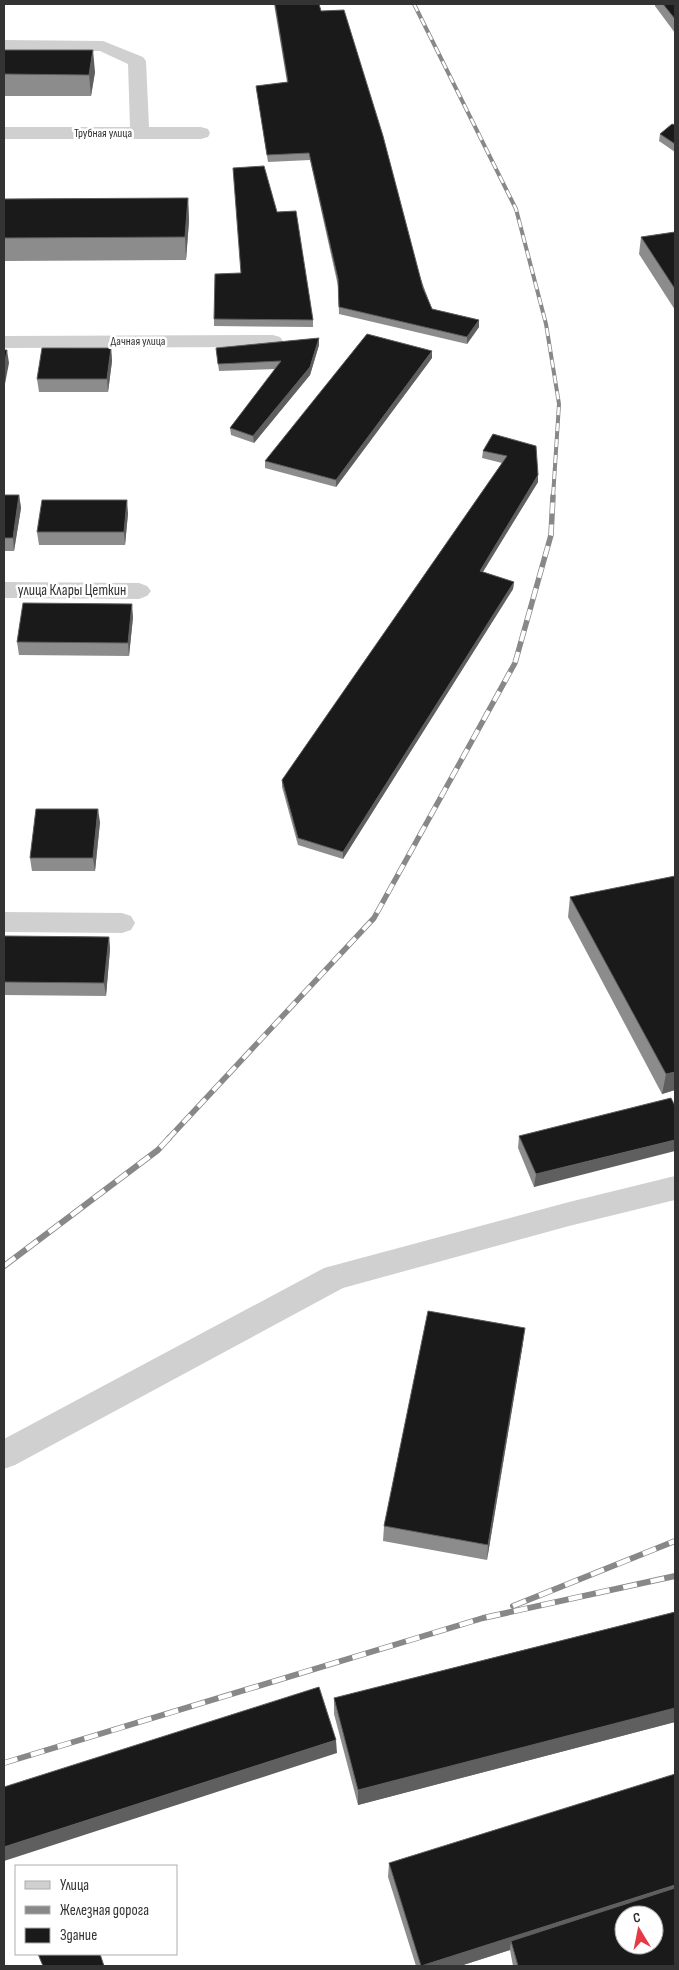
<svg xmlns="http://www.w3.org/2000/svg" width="679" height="1970" viewBox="0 0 679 1970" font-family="'Sofia Sans Condensed',sans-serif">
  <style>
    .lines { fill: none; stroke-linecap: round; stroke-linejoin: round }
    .minor { fill: #d0d0d0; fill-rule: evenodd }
    .rail-far2-casing { stroke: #888; stroke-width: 4 }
    .rail-far1-casing { stroke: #888; stroke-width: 5.5 }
    .rail-casing { stroke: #888; stroke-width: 6 }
    .rail-far2 { stroke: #fff; stroke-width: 2.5; stroke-dasharray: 8; stroke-linecap: butt }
    .rail-far1 { stroke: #fff; stroke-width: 4; stroke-dasharray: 11; stroke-linecap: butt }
    .rail { stroke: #fff; stroke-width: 4.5; stroke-dasharray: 14; stroke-linecap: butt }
    .wall { fill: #8c8c8c }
    .shaded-wall { fill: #5f5f5f }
    .building { fill: #1a1a1a; stroke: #5f5f5f; fill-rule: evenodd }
    .labels { text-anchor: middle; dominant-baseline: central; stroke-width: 5; stroke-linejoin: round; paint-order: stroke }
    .far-street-label { font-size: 12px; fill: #333; stroke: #fff }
    .street-label { font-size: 15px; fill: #333; stroke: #fff }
  </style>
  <rect width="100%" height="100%" fill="#fff"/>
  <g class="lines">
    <!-- minor -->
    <g class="minor">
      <path d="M4,40L103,41L143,57L146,61L149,127H201L208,129L210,133L208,137L201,139H4V127H130L128,64L100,51L4,50Z"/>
      <path d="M273,335L280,337L283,341L280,345L273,347L4,348V336Z"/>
      <path d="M4,582L139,583L147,586L151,591L147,596L139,599L4,598Z"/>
      <path d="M4,912L122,913L131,916L135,923L131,930L122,933L4,932Z"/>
      <path d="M675,1176V1200L569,1226L343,1288L15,1465L4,1469V1439L324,1268L569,1202Z"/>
    </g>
    <defs>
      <path id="rail-far2" d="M414,4L516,209L546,324L559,404L553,497"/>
      <path id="rail-far1" d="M168,1139L374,918L515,663L551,535L553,496"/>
      <g id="rail">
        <path d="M4,1266L158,1150L169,1138"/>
        <path d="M513,1606L675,1541"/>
        <path d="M4,1763L483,1618L675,1576"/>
      </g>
    </defs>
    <!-- rail-far2 casing -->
    <use href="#rail-far2" class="rail-far2-casing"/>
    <!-- rail-far1 casing -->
    <use href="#rail-far1" class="rail-far1-casing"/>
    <!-- rail casing -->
    <use href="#rail" class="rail-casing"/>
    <!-- rail-far2 -->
    <use href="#rail-far2" class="rail-far2"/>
    <!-- rail-far1 -->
    <use href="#rail-far1" class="rail-far1"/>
    <!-- rail -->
    <use href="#rail" class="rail"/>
  </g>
  <!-- wall -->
  <g class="wall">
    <path d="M274,4H319L321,11L432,309L479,320V327L467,344L339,314L338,286L310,160L268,162L257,93L256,86L287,82Z"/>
    <path d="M655,4H675V33L655,6Z"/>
    <path d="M4,50L95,72L91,96H4Z"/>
    <path d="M675,125V152L659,141L660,134Z"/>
    <path d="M188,198L189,221L186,260L4,261V199Z"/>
    <path d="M277,212L313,320V327L214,326V319Z"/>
    <path d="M675,232V310L639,254L641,237Z"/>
    <path d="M319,338V345L310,375L254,443L231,435L230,428L276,369L219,371L216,348Z"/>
    <path d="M111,348L112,361L108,392H39L37,379Z"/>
    <path d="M432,358L336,487L265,468V461Z"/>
    <path d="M493,434L538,482L483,572L514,582L513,589L343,859L298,845L282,787V780L502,463L482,458L483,451Z"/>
    <path d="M4,495H19L21,508L14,551H4Z"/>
    <path d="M128,513L125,545H39L37,532Z"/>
    <path d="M133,617L129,656L19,655L17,642Z"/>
    <path d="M100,822L95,871H32L30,858Z"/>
    <path d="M675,876V1090L662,1094L568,917L570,897Z"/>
    <path d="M4,936L109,937L110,949L106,996L4,995Z"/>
    <path d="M671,1098L534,1187L518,1148L519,1136Z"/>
    <path d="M523,1343L487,1560L383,1541L384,1526Z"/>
    <path d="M675,1612V1722L358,1805L334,1714V1698Z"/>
    <path d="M389,1863L675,1966H513L510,1950L460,1966H416L388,1877Z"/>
  </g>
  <!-- shaded-wall -->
  <g class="shaded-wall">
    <path d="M93,50L95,72L91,96L89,75Z"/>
    <path d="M188,198L189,221L186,260L185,237Z"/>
    <path d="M479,320V327L467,344V337Z"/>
    <path d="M319,338V345L310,375L254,443L253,436Z"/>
    <path d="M111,348L112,361L108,392L107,379Z"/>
    <path d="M7,350L9,363L4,389V368Z"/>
    <path d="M432,351V358L336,487V480Z"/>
    <path d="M538,475V482L479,578L480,571Z"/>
    <path d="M19,495L21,508L14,551L13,538Z"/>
    <path d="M127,500L128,513L125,545L124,532Z"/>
    <path d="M514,582L513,589L343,859V852Z"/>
    <path d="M132,604L133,617L129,656L128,643Z"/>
    <path d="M98,809L100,822L95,871L93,858Z"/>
    <path d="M109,937L110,949L106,996L104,983Z"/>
    <path d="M675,1072V1090L662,1094L666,1074Z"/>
    <path d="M675,1140V1151L534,1187L536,1174Z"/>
    <path d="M525,1328L523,1343L487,1560L488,1545Z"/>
    <path d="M675,1708V1722L358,1805V1790Z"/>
    <path d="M336,1740L337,1753L4,1861V1847Z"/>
    <path d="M675,1885V1897L511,1941L510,1950L460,1966H421Z"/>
  </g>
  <!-- building -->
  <g class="building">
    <path d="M275,4H319L321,11L344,10L383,136L423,288L432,309L479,320L467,337L339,307L338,279L309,153L267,155L256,86L288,82Z"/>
    <path d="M663,4H675V19Z"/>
    <path d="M4,50H93L89,75L4,74Z"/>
    <path d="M672,124L675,125V144L660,134Z"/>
    <path d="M264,166L277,212L296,211L313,320L214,319L215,274L241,273L233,168Z"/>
    <path d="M188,198L185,237L4,238V199Z"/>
    <path d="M675,232V289L641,237Z"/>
    <path d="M367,334L432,351L336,480L265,461Z"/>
    <path d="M319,338L310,367L253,436L230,428L281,361L218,364L216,348Z"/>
    <path d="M42,348H111L107,379H37Z"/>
    <path d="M4,350H7L4,368Z"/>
    <path d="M493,434L536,446L538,475L480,571L514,582L343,852L298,838L282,780L507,456L483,451Z"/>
    <path d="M4,495H19L13,538H4Z"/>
    <path d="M42,500H127L124,532H37Z"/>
    <path d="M23,603L132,604L128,643L17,642Z"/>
    <path d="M36,809H98L93,858H30Z"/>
    <path d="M675,876V1072L666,1074L570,897Z"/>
    <path d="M4,936L109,937L104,983L4,982Z"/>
    <path d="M671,1098L675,1106V1140L536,1174L519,1136Z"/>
    <path d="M428,1311L525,1328L488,1545L384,1526Z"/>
    <path d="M675,1612V1708L358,1790L334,1698Z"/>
    <path d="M319,1687L336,1740L4,1847V1787Z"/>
    <path d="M675,1774V1885L421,1966L389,1863Z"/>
    <path d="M675,1888V1966H518L511,1941ZM624,1915H654V1945H624Z"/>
    <path d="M38,1954H100L104,1966H43Z"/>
  </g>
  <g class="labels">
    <!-- far-street labels -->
    <g class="far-street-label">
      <text x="103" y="133">Трубная улица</text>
      <text x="138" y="341">Дачная улица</text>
    </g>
    <!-- street labels -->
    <g class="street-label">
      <text x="72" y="590">улица Клары Цеткин</text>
    </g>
  </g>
  <!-- border -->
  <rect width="679" height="1970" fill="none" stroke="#333333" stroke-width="10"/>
  <!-- legend -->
  <rect x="15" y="1865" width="162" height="90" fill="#ffffff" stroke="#adadad"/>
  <rect x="25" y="1881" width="25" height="8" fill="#d0d0d0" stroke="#adadad"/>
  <text x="60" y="1890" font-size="15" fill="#333333">Улица</text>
  <rect x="25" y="1906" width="25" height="8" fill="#888888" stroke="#adadad"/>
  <text x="60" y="1915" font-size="15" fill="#333333">Железная дорога</text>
  <rect x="25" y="1928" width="25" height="15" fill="#1a1a1a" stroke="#adadad"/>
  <text x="60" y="1940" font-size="15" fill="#333333">Здание</text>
  <!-- north arrow -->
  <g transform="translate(639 1930) rotate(350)"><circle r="24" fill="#ffffff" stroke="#adadad"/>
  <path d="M0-4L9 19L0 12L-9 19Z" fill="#e63946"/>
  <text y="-8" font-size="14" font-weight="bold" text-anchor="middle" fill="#333333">С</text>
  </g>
</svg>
